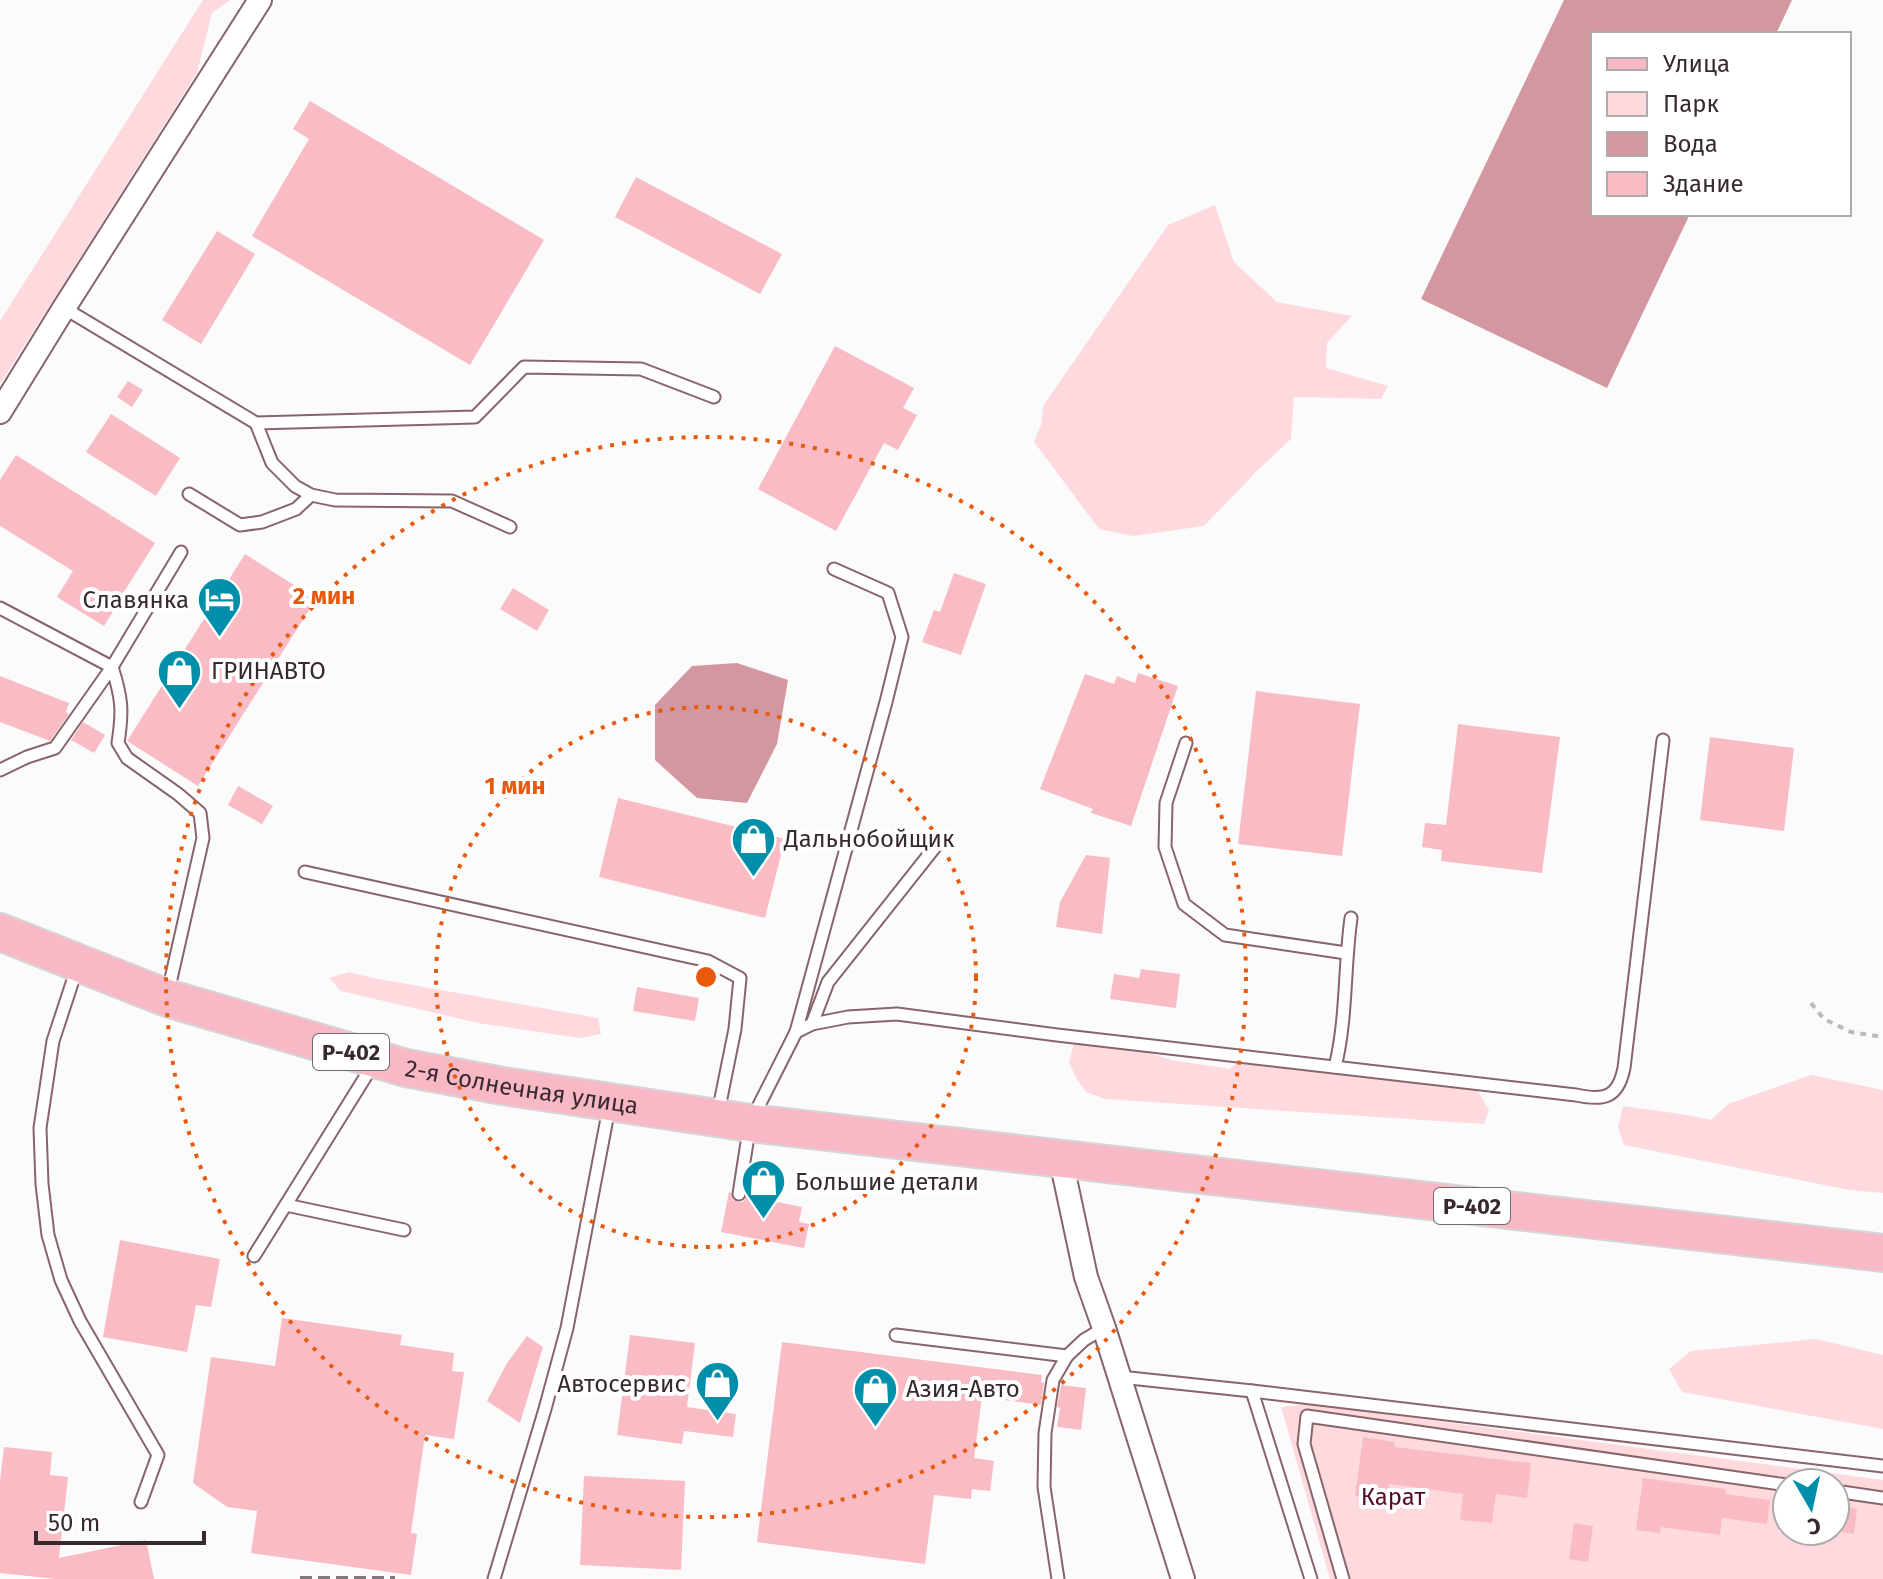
<svg xmlns="http://www.w3.org/2000/svg" width="1883" height="1579" viewBox="0 0 1883 1579" font-family="'Fira Sans',sans-serif">
  <style>
    .green { fill: #fedadf; fill-rule: evenodd }
    .water { fill: #d297a0 }
    .building { fill: #f9bcc5 }
    .lines { fill: none; stroke-linecap: round; stroke-linejoin: round }
    .service-casing { stroke: #87656a; stroke-width: 15 }
    .minor-casing { stroke: #87656a; stroke-width: 26 }
    .primary-casing { stroke: #d7d4d5; stroke-width: 40 }
    .path { stroke: #bdb9b9; stroke-width: 4; stroke-dasharray: 6 6; stroke-linecap: butt }
    .service { stroke: #fff; stroke-width: 11 }
    .minor { stroke: #fff; stroke-width: 22 }
    .primary { stroke: #f9b8c5; stroke-width: 36 }
    .rail { stroke: #807879; stroke-width: 6; stroke-dasharray: 12 6; stroke-linecap: butt }
    .ring { fill: none; stroke: #e8590c; stroke-width: 4; stroke-dasharray: 4 8 }
    .labels { text-anchor: middle; dominant-baseline: central; stroke-width: 8; stroke-linejoin: round; paint-order: stroke }
    .shield { fill: #fff; stroke: #746a6b; stroke-width: 2 }
    .shield-label { font-size: 22px; font-weight: bold; fill: #382a2c }
    .poi-label { font-size: 24px; fill: #382a2c; stroke: #fff; text-anchor: start }
    .street-label { font-size: 24px; fill: #382a2c; stroke: #fff }
    .park-label { font-size: 24px; fill: #530d23; stroke: #fff }
    .centre { fill: #e8590c; stroke: #fff; stroke-width: 4 }
    .ring-label { font-size: 24px; text-anchor: middle; font-weight: bold; fill: #e8590c; stroke: #fff; stroke-width: 8; stroke-linejoin: round; paint-order: stroke }
  </style>
  <rect width="100%" height="100%" fill="#fbfbfb"/>
  <!-- green -->
  <g class="green">
    <path d="M203,0H230L212,13L197,73L0,384V321Z"/>
    <path d="M1215,205L1234,262L1277,302L1352,316L1327,343L1326,368L1388,386L1381,399L1294,397L1291,439L1258,470L1204,526L1133,536L1099,529L1034,442L1041,425L1043,406L1168,225Z"/>
    <path d="M349,972L373,978L598,1018L601,1034L580,1038L478,1023L341,991L329,978Z"/>
    <path d="M1074,1043L1127,1046L1171,1060L1230,1069L1236,1063L1478,1091L1489,1110L1484,1124L1105,1099L1086,1092L1076,1078L1069,1062Z"/>
    <path d="M1811,1075L1883,1090V1193L1849,1190L1624,1145L1618,1127L1623,1106L1688,1115L1711,1120L1728,1104Z"/>
    <path d="M1816,1339L1883,1355V1429L1682,1392L1669,1369L1691,1351Z"/>
    <path d="M1309,1404L1883,1480V1579H1330L1281,1407ZM1787,1483H1835V1531H1787Z"/>
  </g>
  <!-- water -->
  <g class="water">
    <path d="M1564,0H1792L1776,34H1593V214H1690L1607,388L1421,299Z"/>
    <path d="M737,663L788,680L777,744L747,803L697,798L655,760V705L692,666Z"/>
  </g>
  <!-- building -->
  <g class="building">
    <path d="M310,101L544,240L470,365L252,236L309,139L293,129Z"/>
    <path d="M636,177L782,254L760,294L615,217Z"/>
    <path d="M217,231L255,254L201,344L162,320Z"/>
    <path d="M835,346L914,388L903,408L917,415L898,450L884,443L836,531L758,489Z"/>
    <path d="M128,381L143,390L132,407L117,397Z"/>
    <path d="M111,414L180,458L156,496L86,452Z"/>
    <path d="M16,455L155,543L113,609L114,610L104,626L57,597L73,571L0,526V480Z"/>
    <path d="M245,554L316,599L198,786L127,741Z"/>
    <path d="M954,573L986,584L961,655L922,642L934,610L940,612Z"/>
    <path d="M513,588L549,610L537,631L500,609Z"/>
    <path d="M1138,673L1178,686L1131,826L1091,813L1093,809L1040,789L1085,674L1114,684L1117,676L1135,683Z"/>
    <path d="M0,676L69,703L66,712L69,714L50,741L0,722Z"/>
    <path d="M1256,691L1360,704L1342,856L1238,844Z"/>
    <path d="M83,722L105,735L94,753L71,740Z"/>
    <path d="M1458,724L1560,737L1542,873L1441,861L1442,850L1422,847L1425,823L1446,825Z"/>
    <path d="M1710,737L1794,748L1784,831L1700,820Z"/>
    <path d="M238,786L273,806L262,824L228,805Z"/>
    <path d="M618,798L785,839L765,918L599,877Z"/>
    <path d="M1086,855L1110,858L1102,934L1056,927L1060,902Z"/>
    <path d="M1141,969L1180,974L1176,1008L1110,999L1114,974L1139,978Z"/>
    <path d="M637,987L699,998L695,1021L633,1011Z"/>
    <path d="M729,1192L731,1193L733,1200L737,1202H743L747,1196L802,1207L799,1222L809,1224L804,1248L721,1232Z"/>
    <path d="M120,1240L220,1259L211,1307L196,1305L187,1352L103,1337Z"/>
    <path d="M282,1318L402,1335L400,1345L454,1353L452,1371L464,1372L454,1439L425,1435L411,1533L417,1534L411,1575L251,1553L257,1511L227,1507L193,1483L211,1357L275,1366Z"/>
    <path d="M630,1335L695,1343L687,1407L736,1414L733,1437L684,1431L682,1444L617,1435Z"/>
    <path d="M527,1336L543,1347L520,1423L487,1401L507,1363Z"/>
    <path d="M782,1342L1042,1375L1041,1382L1044,1383L1041,1405L982,1397L974,1458L994,1461L990,1491L972,1489L971,1499L934,1495L925,1564L757,1542Z"/>
    <path d="M1061,1385L1086,1388L1081,1430L1057,1427L1060,1408L1057,1407Z"/>
    <path d="M1363,1437L1395,1442L1394,1447L1531,1463L1527,1498L1496,1494L1492,1523L1460,1520L1463,1494L1389,1484L1387,1500L1355,1496Z"/>
    <path d="M4,1447L52,1452L50,1475L68,1477L59,1558L146,1540L154,1579H56L0,1573V1481Z"/>
    <path d="M584,1476L685,1481L681,1570L580,1565Z"/>
    <path d="M1643,1478L1726,1489L1725,1494L1770,1500L1767,1524L1722,1518L1720,1535L1661,1527L1660,1533L1636,1530Z"/>
    <path d="M1839,1506L1857,1509L1854,1534L1836,1531Z"/>
    <path d="M1574,1523L1593,1526L1588,1562L1569,1559Z"/>
  </g>
  <g class="lines">
    <defs>
      <g id="service">
        <path d="M64,308L256,423L475,417L524,367L641,369L714,397"/>
        <path d="M256,423L272,463L295,486L311,495L335,500L452,501L510,527"/>
        <path d="M189,494L240,525L262,522L296,509L311,495"/>
        <path d="M0,608L112,667C122,698 123,711 118,743L127,758L178,794L200,813L203,838L168,992"/>
        <path d="M1186,743L1166,803L1165,847L1184,904L1225,935L1346,953"/>
        <path d="M0,770L27,757L55,748L112,667L181,552"/>
        <path d="M305,872L708,961L740,978L735,1029L718,1113"/>
        <path d="M77,968L53,1041L40,1128L42,1184L48,1235L61,1280L80,1321L158,1455L141,1502"/>
        <path d="M812,1024L828,982L939,842"/>
        <path d="M796,1032L886,702L902,637L888,593L834,569"/>
        <path d="M1335,1067C1347,1019 1344,968 1351,918"/>
        <path d="M739,1194L750,1123L796,1032L812,1024L848,1017L897,1014L1057,1035L1576,1095C1604,1101 1618,1098 1624,1068L1663,740"/>
        <path d="M286,1205L404,1230"/>
        <path d="M254,1256L374,1063"/>
        <path d="M896,1335L1067,1356"/>
        <path d="M1120,1377L1252,1391L1883,1466"/>
        <path d="M1252,1391L1311,1579"/>
        <path d="M1835,1491L1883,1498"/>
        <path d="M494,1579L545,1409L567,1328L609,1108"/>
        <path d="M1058,1579L1044,1487L1045,1433L1053,1380L1067,1356L1084,1340L1104,1328"/>
        <path d="M1343,1579L1304,1444L1307,1416L1787,1485"/>
      </g>
      <g id="minor">
        <path d="M0,412L64,308L260,0"/>
        <path d="M1061,1160L1086,1277L1104,1328L1183,1579"/>
      </g>
      <g id="primary">
        <path id="s1" d="M0,932L167,998L406,1068L503,1086L750,1123L1883,1253"/>
      </g>
    </defs>
    <!-- service casing -->
    <use href="#service" class="service-casing"/>
    <!-- minor casing -->
    <use href="#minor" class="minor-casing"/>
    <!-- primary casing -->
    <use href="#primary" class="primary-casing"/>
    <!-- path -->
    <path class="path" d="M1811,1003L1824,1019L1851,1032L1883,1037"/>
    <!-- service -->
    <use href="#service" class="service"/>
    <!-- minor -->
    <use href="#minor" class="minor"/>
    <!-- primary -->
    <use href="#primary" class="primary"/>
    <!-- rail -->
    <path class="rail" d="M300,1579H395"/>
  </g>
  <!-- distance rings -->
  <g class="ring">
    <circle cx="706" cy="977" r="270"/>
    <circle cx="706" cy="977" r="540"/>
  </g>
  <!-- icons -->
  <defs>
    <symbol id="hotel-pin" viewBox="-11 -11 22 30"><path d="M0 17L-7.5 6A9.5 9.5 0 1 1 7.5 6Z" fill="#008fab" stroke="#fff"/><path d="M-6-4.5h1.5V1H6V5H4.5V3h-9V5H-6ZM-4 0a1.8 1.8 0 1 1 3.6 0ZM.5 0V-2.5h3Q6-2.5 6 0Z" fill="#fff"/></symbol>
    <symbol id="shop-pin" viewBox="-11 -11 22 30"><path d="M0 17L-7.5 6A9.5 9.5 0 1 1 7.5 6Z" fill="#008fab" stroke="#fff"/><path d="M-5-2.5h2.3a2.7 3.5 0 0 1 5.4 0H5L5.5 6h-11ZM-1.5-2.5h3a1.5 2.3 0 0 0-3 0Z" fill="#fff"/></symbol>
  </defs>
  <g fill-rule="evenodd">
    <use href="#hotel-pin" x="194" y="574" width="51" height="69"/>
    <use href="#shop-pin" x="154" y="646" width="51" height="69"/>
    <use href="#shop-pin" x="728" y="814" width="51" height="69"/>
    <use href="#shop-pin" x="738" y="1156" width="51" height="69"/>
    <use href="#shop-pin" x="692" y="1358" width="51" height="69"/>
    <use href="#shop-pin" x="850" y="1364" width="51" height="69"/>
  </g>
  <g class="labels">
    <!-- shield labels -->
    <g class="shield">
      <rect x="313" y="1034" width="76" height="36" rx="6"/>
      <rect x="1434" y="1188" width="76" height="36" rx="6"/>
    </g>
    <g class="shield-label">
      <text x="351" y="1052">Р-402</text>
      <text x="1472" y="1206">Р-402</text>
    </g>
    <!-- poi labels -->
    <g class="poi-label">
      <text x="189" y="600" text-anchor="end">Славянка</text>
      <text x="211" y="671">ГРИНАВТО</text>
      <text x="784" y="839">Дальнобойщик</text>
      <text x="795" y="1182">Большие детали</text>
      <text x="686" y="1384" text-anchor="end">Автосервис</text>
      <text x="906" y="1389">Азия-Авто</text>
    </g>
    <!-- street labels -->
    <g class="street-label">
      <text stroke="none"><textPath href="#s1" startOffset="546">2-я Солнечная улица</textPath></text>
    </g>
    <!-- park labels -->
    <g class="park-label">
      <text x="1393" y="1497">Карат</text>
    </g>
  </g>
  <circle cx="706" cy="977" r="12" class="centre"/>
  <g class="ring-label">
    <text x="324" y="604">2 мин</text>
    <text x="515" y="794">1 мин</text>
  </g>
  <!-- legend -->
  <rect x="1591" y="32" width="260" height="184" fill="#ffffff" stroke="#afaaab" stroke-width="2"/>
  <rect x="1607" y="58" width="40" height="12" fill="#f9b8c5" stroke="#afaaab" stroke-width="2"/>
  <text x="1663" y="72" font-size="24" fill="#382a2c">Улица</text>
  <rect x="1607" y="92" width="40" height="24" fill="#fedadf" stroke="#afaaab" stroke-width="2"/>
  <text x="1663" y="112" font-size="24" fill="#382a2c">Парк</text>
  <rect x="1607" y="132" width="40" height="24" fill="#d297a0" stroke="#afaaab" stroke-width="2"/>
  <text x="1663" y="152" font-size="24" fill="#382a2c">Вода</text>
  <rect x="1607" y="172" width="40" height="24" fill="#f9bcc5" stroke="#afaaab" stroke-width="2"/>
  <text x="1663" y="192" font-size="24" fill="#382a2c">Здание</text>
  <!-- north arrow -->
  <g transform="translate(1811 1507) rotate(171)"><circle r="38" fill="#ffffff" stroke="#afaaab" stroke-width="2"/>
  <path d="M0-6L14 30L0 20L-14 30Z" fill="#008fab"/>
  <text y="-12" font-size="22" font-weight="bold" text-anchor="middle" fill="#382a2c">С</text>
  </g>
  <!-- scale -->
  <path d="M36 1531v12h168v-12" fill="none" stroke="#382a2c" stroke-width="4"/>
  <text x="48" y="1531" font-size="24" fill="#382a2c" stroke="#ffffff" stroke-width="6" paint-order="stroke">50 m</text>
</svg>
